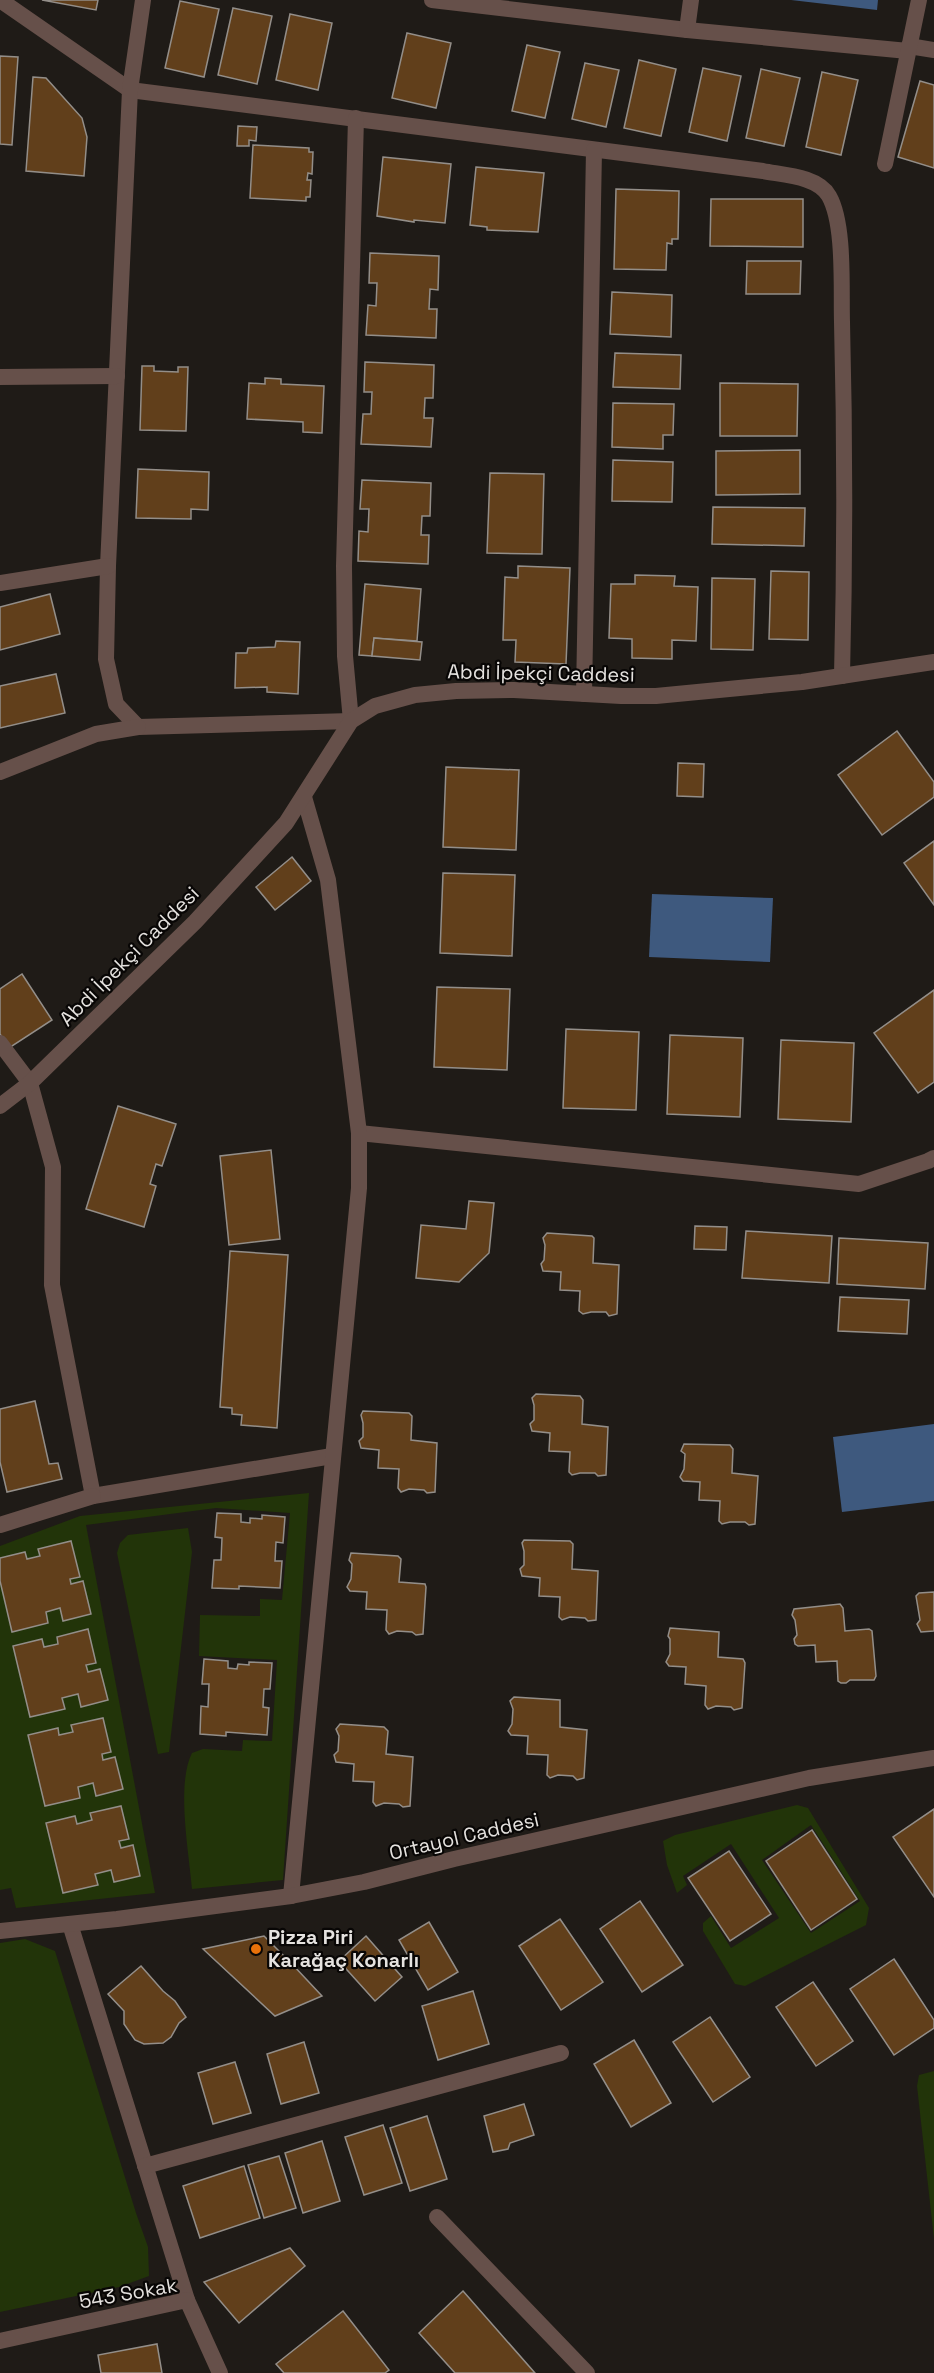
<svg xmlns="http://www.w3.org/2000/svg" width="934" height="2373" viewBox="0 0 934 2373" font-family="'Space Grotesk',sans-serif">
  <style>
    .green { fill: #223409; fill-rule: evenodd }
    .water { fill: #3e597e }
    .building { fill: #613f1b; stroke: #938e89; stroke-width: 1.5 }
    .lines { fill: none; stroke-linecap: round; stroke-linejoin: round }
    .minor { stroke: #66504a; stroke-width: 16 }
    .tertiary { stroke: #66504a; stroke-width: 16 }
    .food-dot { fill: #e8710a; stroke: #080605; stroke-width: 2 }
    .labels { text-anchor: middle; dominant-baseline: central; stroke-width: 4.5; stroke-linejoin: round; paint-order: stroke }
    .street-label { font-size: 20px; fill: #e5e2df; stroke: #080605 }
    .poi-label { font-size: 20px; font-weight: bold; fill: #e5e2df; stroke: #080605; text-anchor: start }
  </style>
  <rect width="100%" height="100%" fill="#1f1b17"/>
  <!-- green -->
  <g class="green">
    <path d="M309,1493L283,1880L192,1889C189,1853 176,1784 192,1753L203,1749L242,1751L243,1740L272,1741L277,1660L199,1656L200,1615L260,1616V1599L282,1600L290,1513L216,1508L86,1525L155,1893L16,1908L11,1888L0,1890V1546L80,1516Z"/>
    <path d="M188,1528L192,1552L169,1752L158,1754L117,1553L120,1543L128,1535Z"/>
    <path d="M797,1805L808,1808L869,1908L866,1925L745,1986L735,1984L703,1931V1923L711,1916L731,1948L779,1918L731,1844L683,1876L687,1885L677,1893L667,1865L663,1841L675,1835ZM811,1825L860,1901L811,1933L762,1860Z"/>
    <path d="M25,1939L55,1951L136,2213L148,2247L149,2276L119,2287L0,2312V1943Z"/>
    <path d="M934,2071V2239L917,2086L919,2075Z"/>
  </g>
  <!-- water -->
  <g class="water">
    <path d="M791,0H878L877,10Z"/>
    <path d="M652,894L773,898L770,962L649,957Z"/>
    <path d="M934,1424V1501L842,1512L833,1437Z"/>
  </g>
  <!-- building -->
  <g class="building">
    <path d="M42,0H98L96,10Z"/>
    <path d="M180,1L219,9L204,77L165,68Z"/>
    <path d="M233,8L272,16L257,84L218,75Z"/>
    <path d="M290,14L332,23L318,90L276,80Z"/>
    <path d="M407,33L451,43L436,108L392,98Z"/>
    <path d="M527,45L560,52L545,118L512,111Z"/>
    <path d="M0,56L18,57L12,145L0,144Z"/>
    <path d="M639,60L676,69L661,136L624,128Z"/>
    <path d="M585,63L619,70L606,127L572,119Z"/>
    <path d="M703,68L741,76L727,141L689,132Z"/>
    <path d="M761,69L800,78L784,146L746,138Z"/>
    <path d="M822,72L858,80L841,155L806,147Z"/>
    <path d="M33,77L46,78L82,118L87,137L84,176L26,171Z"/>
    <path d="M920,81L934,85V168L898,157Z"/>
    <path d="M238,126L257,127L256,141L249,140V146H237Z"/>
    <path d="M253,145L309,148V152H313L312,174L308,173L307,180H311L310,197H306V201L250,198Z"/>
    <path d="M383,157L451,164L445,223L414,220V222L377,216Z"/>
    <path d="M476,167L544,173L538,232L487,230V227L470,225Z"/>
    <path d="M616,189L679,191L678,239H672V244L667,243L666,270L614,269Z"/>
    <path d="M711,199H803V247L710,246Z"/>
    <path d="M370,253L439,256L438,290L430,289L429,309H437L436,338L366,335L368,305L376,306L377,283H369Z"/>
    <path d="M747,261H801L800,294H746Z"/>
    <path d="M612,292L672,295L671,337L610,334Z"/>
    <path d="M615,353L681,355L680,389L613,387Z"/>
    <path d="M365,362L434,365L433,398H425L424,418H433L431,447L361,444L363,414H371L372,392H364Z"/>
    <path d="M142,366H154V371L178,372V367H188L186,431L140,430Z"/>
    <path d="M265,378L281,379V384L324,386L322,433L303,432V422L247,419L249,383L265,384Z"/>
    <path d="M720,383L798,384L797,436H720Z"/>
    <path d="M613,403L674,404L673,435H663V449L612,447Z"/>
    <path d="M800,450V494L716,495V451Z"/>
    <path d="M613,460L673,462L672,502L612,501Z"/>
    <path d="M138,469L209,472L208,510L191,509V519L136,518Z"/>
    <path d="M490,473L544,474L542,554L487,553Z"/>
    <path d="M362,480L431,483L430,516H422L421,535H429L428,564L358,561L359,531L368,532L369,509H360Z"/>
    <path d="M713,507L805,508L804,546L712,544Z"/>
    <path d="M518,566L570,568L566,664L515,662L516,640H503L505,577L518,578Z"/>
    <path d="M771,571L809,572L808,640L769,639Z"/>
    <path d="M635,575L675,576L674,586L698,587L696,641L672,640V659L632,658V639L609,638L611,584H635Z"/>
    <path d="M712,578L755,579L753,650L711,649Z"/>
    <path d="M365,584L421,589L417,641L374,638L372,656L359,655Z"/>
    <path d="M50,594L60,634L0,650V607Z"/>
    <path d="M374,638L422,642L420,660L372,656Z"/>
    <path d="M276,641L300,642L298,694L267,692V687L235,688L236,653H247L248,648L275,647Z"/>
    <path d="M56,674L65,713L0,728V686Z"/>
    <path d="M897,731L934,782V797L882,835L838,775Z"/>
    <path d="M678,763L704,764L703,797L677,796Z"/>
    <path d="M446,767L519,770L516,850L443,847Z"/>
    <path d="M934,841V905L904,863Z"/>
    <path d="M292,857L311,881L275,910L256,887Z"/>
    <path d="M443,873L515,875L512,956L440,953Z"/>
    <path d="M22,974L52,1020L9,1048L0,1034V989Z"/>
    <path d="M437,987L510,989L507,1070L434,1067Z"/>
    <path d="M934,990V1082L918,1093L874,1033Z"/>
    <path d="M566,1029L639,1032L636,1110L563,1108Z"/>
    <path d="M670,1035L743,1038L740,1117L667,1114Z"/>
    <path d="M781,1040L854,1043L851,1122L778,1119Z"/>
    <path d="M118,1106L176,1124L162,1166L156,1164L150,1184L156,1186L144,1227L86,1209Z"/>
    <path d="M271,1150L280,1239L229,1245L220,1156Z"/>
    <path d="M469,1201L494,1203L489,1253L459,1282L416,1278L421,1225L466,1229Z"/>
    <path d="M695,1226L727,1227L726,1250L694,1249Z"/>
    <path d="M746,1231L832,1236L829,1283L742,1278Z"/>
    <path d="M547,1233L592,1236L594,1238L593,1263L619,1265L617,1314L609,1316L606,1312H591L583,1314L579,1311L580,1291L560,1290L561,1272L543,1271L541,1264L544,1260L545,1245L543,1238Z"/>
    <path d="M839,1238L928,1243L925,1289L837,1284Z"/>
    <path d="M230,1251L288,1255L277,1428L241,1425L242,1415L232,1414V1408L220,1407Z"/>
    <path d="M840,1297L909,1300L907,1334L838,1331Z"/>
    <path d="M536,1394L580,1396L583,1400L582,1424L608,1427L606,1475L598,1476L595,1473H580L572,1475L569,1472L570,1452L549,1451L550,1433L532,1431L530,1424L534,1420V1405L532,1398Z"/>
    <path d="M35,1401L49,1464L58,1463L62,1479L7,1492L0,1462V1409Z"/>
    <path d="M363,1411L409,1413L412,1416L411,1440L437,1443L435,1492L427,1493L424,1490L409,1489L401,1492L398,1488L399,1469L378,1468L379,1450L361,1448L359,1441L363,1437V1423L361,1415Z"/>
    <path d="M684,1444L730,1445L733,1449L732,1473L758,1476L755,1524L749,1525L745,1522H730L722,1524L719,1521L720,1501L699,1500L700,1482L683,1481L680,1477L684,1469L685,1454L681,1451Z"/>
    <path d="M217,1513L241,1514V1522L250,1523V1518L262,1519V1515L285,1517L283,1543L276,1542L275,1561H282L280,1588L239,1586V1589L212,1588L214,1560H221L222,1538L215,1537Z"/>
    <path d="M524,1540L570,1541L573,1544L572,1569L598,1571L596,1620L588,1621L585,1618L570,1617L562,1620L559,1617L560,1597L539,1596L540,1578L522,1576L520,1569L524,1565V1551L522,1543Z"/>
    <path d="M71,1541L80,1577L70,1579L71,1584L83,1581L91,1614L63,1621L60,1608L46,1612L48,1623L12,1632L0,1581V1558L25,1552L27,1559L40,1556L38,1549Z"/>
    <path d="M351,1553L398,1556L401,1559L399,1582L425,1584L426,1587L423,1634L416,1635L412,1632L397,1631L389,1634L386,1630L387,1610L366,1609L367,1592L350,1591L347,1587L351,1579L352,1564L349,1560Z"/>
    <path d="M934,1592V1631L921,1632L917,1624L920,1620L916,1596L919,1593Z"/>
    <path d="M840,1604L843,1608L845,1631L869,1629L872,1631L876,1676L874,1680H850L846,1683H841L838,1681L837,1661L816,1662L815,1645L798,1646L795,1644L794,1639L797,1635L795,1620L792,1615L794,1609Z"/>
    <path d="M670,1628L719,1632L718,1657L743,1659L745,1663L742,1708L734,1710L731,1707L716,1706L708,1709L705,1705L706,1686L685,1684L686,1667L669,1666L666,1662L670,1654V1639L668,1636Z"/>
    <path d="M88,1629L96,1663L86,1665L88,1672L100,1669L108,1700L81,1707L78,1694L62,1698L65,1709L30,1717L13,1646L42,1639L44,1647L58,1644L57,1637Z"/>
    <path d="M204,1659L228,1661V1668L237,1669L238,1664L249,1665V1662L272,1663L270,1689H264L263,1707L269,1708L267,1735L226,1732V1736L200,1734L201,1706L208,1707L209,1684H202Z"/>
    <path d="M514,1697L560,1700V1727L587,1730L584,1778L577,1780L573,1776L558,1775L550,1778L547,1775L548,1755L527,1754L528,1736L511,1735L508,1731L512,1724L513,1709L510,1701Z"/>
    <path d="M103,1718L111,1752L102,1754L103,1760L115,1757L123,1789L96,1796L93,1783L78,1787L80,1798L45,1806L28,1735L58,1728L59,1735L73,1732L71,1725Z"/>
    <path d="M340,1724L384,1727L388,1731L386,1754L413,1757L410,1806L403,1807L399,1804L384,1803L376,1806L373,1802L374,1782L353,1781L354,1764L336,1762L334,1755L338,1751L339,1736L336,1729Z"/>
    <path d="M121,1806L129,1839L119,1841L121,1848L133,1845L140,1876L114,1882L111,1870L95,1874L98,1885L63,1893L46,1823L75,1816L77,1824L92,1820L90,1813Z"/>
    <path d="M934,1809V1897L893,1837Z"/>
    <path d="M812,1830L857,1899L811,1930L766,1861Z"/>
    <path d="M729,1851L771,1914L730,1941L688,1878Z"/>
    <path d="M640,1901L683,1965L642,1992L600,1929Z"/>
    <path d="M560,1919L603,1982L561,2010L519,1946Z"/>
    <path d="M429,1922L458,1972L428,1990L399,1940Z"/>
    <path d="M264,1936L292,1964L322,1996L275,2016L203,1949Z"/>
    <path d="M366,1936L402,1977L375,2001L339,1961Z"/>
    <path d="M894,1959L934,2020V2028L894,2055L850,1989Z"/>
    <path d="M141,1966L163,1991L175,2001L186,2017L179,2023L171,2037L163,2043L144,2044L135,2040L124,2024V2011L108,1994Z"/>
    <path d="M813,1982L853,2041L816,2066L776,2007Z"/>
    <path d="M473,1991L489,2044L438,2060L422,2006Z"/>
    <path d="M710,2017L750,2077L713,2102L673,2042Z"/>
    <path d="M634,2040L671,2103L631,2127L594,2064Z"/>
    <path d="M304,2042L319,2093L281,2104L267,2054Z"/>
    <path d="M235,2062L251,2113L213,2124L198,2073Z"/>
    <path d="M524,2104L534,2135L510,2143L508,2149L493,2152L484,2116Z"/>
    <path d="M427,2116L447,2179L410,2191L390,2128Z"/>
    <path d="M383,2125L402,2183L364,2195L345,2137Z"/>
    <path d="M322,2141L340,2201L303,2213L285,2153Z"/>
    <path d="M279,2156L296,2208L264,2218L248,2165Z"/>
    <path d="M244,2166L260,2218L200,2238L183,2186Z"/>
    <path d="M290,2248L305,2266L239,2323L204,2282Z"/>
    <path d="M463,2291L535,2373H455L419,2333Z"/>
    <path d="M343,2311L389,2370L385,2373H284L276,2364Z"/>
    <path d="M157,2344L162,2373H101L98,2355Z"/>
  </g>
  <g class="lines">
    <!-- minor -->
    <g class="minor">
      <path d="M0,0L130,90L763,171C783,175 818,176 829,196C845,224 841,289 842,322C845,440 845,558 842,676"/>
      <path d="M143,0L130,90L108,566L106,659L116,704L138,727L351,721L345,656L344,566L356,118"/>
      <path d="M432,0L687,30L908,51"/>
      <path d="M687,30L691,0"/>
      <path d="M909,46L934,50"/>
      <path d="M885,164L919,0"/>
      <path d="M0,377L117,376"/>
      <path d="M0,583L108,566"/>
      <path d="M584,694L594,150"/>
      <path d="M0,772L96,734L138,727"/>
      <path d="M0,1043L30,1083L53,1167L52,1285L93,1496L332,1456"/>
      <path d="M359,1133L859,1184L928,1161L934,1158"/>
      <path d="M0,1525L93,1496"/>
      <path d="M291,1896L359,1188V1133L328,880L304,797"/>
      <path d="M70,1924L187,2300"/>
      <path d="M145,2166L561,2053"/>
      <path d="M437,2217L587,2373"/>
    </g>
    <!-- tertiary -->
    <g class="tertiary">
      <path d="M0,1106L30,1083L195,922L286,823L351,721L375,706L415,695L456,691L514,690L621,696H656L802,682L934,662"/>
      <path d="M0,1931L117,1919L291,1896L364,1882L454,1859L809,1778L934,1758"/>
      <path d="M0,2341L187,2300L220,2373"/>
    </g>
  </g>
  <!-- markers -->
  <circle class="food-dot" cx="256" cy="1949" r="6"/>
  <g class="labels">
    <!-- street labels -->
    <g class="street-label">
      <text transform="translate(541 673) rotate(1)">Abdi İpekçi Caddesi</text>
      <text transform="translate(129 956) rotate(-45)">Abdi İpekçi Caddesi</text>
      <text transform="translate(464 1836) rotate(-13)">Ortayol Caddesi</text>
      <text transform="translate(128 2293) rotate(-10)">543 Sokak</text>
    </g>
    <!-- poi labels -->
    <g class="poi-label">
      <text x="268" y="1937">Pizza Piri<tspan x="268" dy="23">Karağaç Konarlı</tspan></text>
    </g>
  </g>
</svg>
